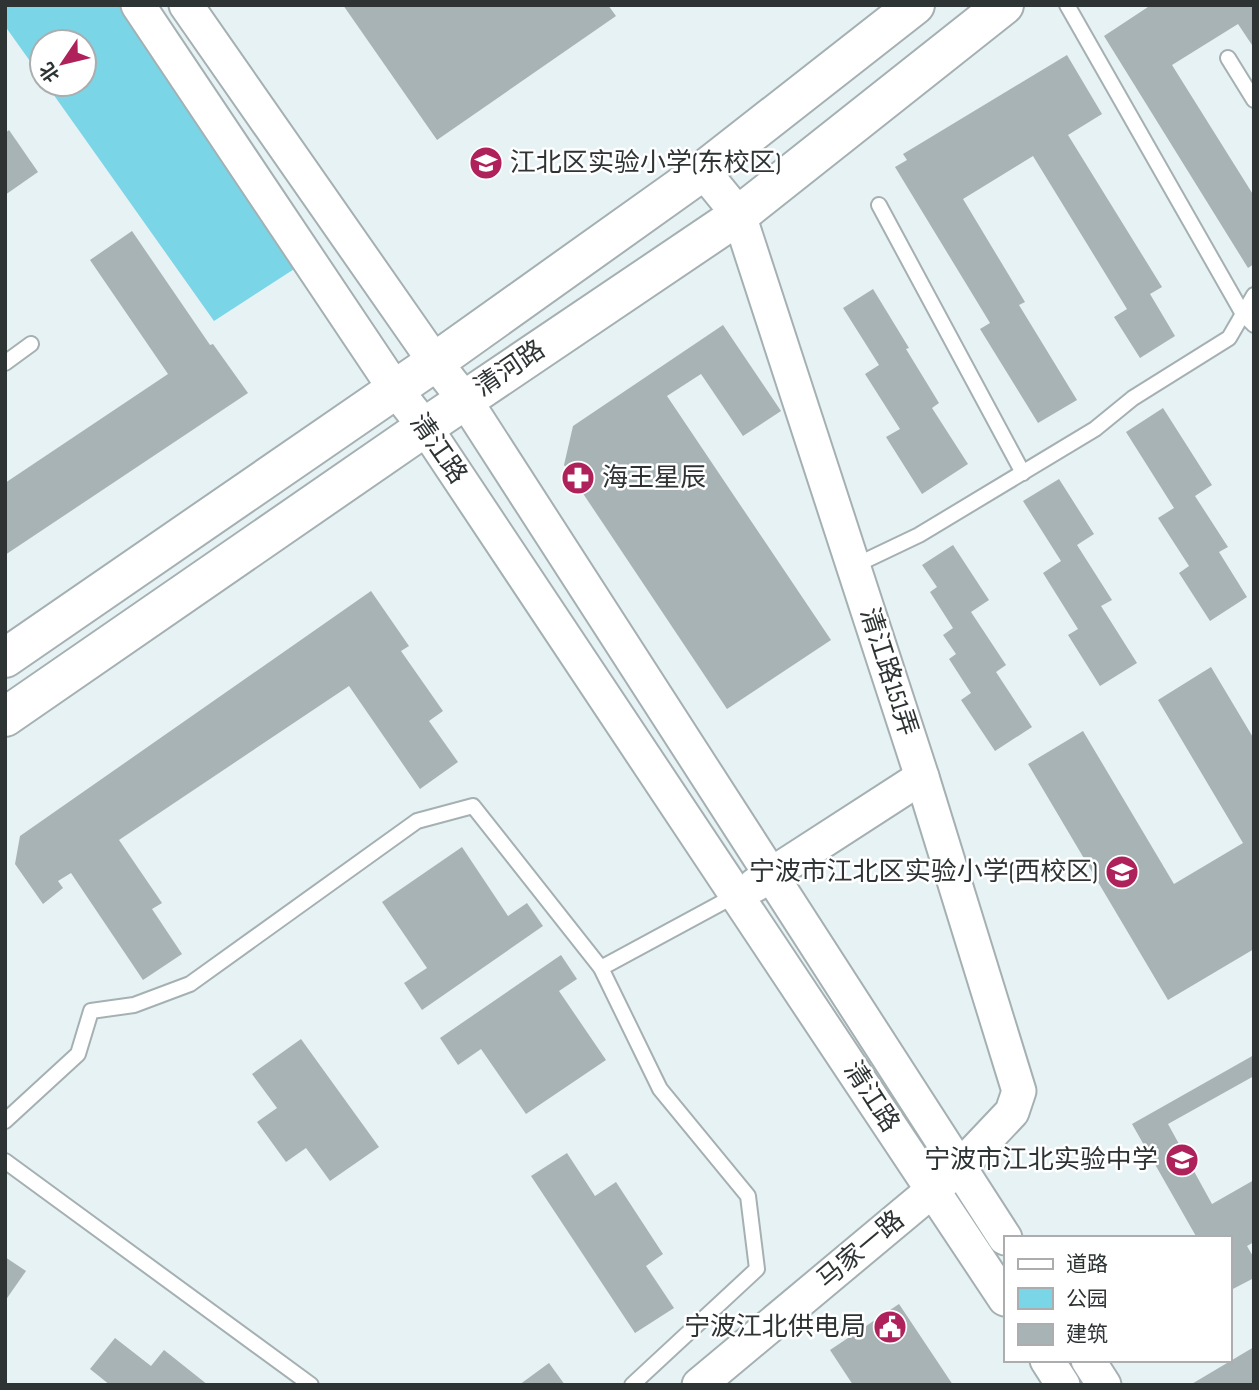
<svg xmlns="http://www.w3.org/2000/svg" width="1259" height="1390" viewBox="0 0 1259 1390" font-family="'Sofia Sans Condensed','Noto Sans SC',sans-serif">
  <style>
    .green { fill: #7ad5e7 }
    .building { fill: #a8b3b5 }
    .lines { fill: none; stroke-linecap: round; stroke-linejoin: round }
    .service-casing { stroke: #a5b0b2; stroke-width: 18 }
    .tertiary-casing { stroke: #a5b0b2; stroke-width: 37 }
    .secondary-casing { stroke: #a5b0b2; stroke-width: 42 }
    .service { stroke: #fff; stroke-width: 14 }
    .tertiary { stroke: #fff; stroke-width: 33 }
    .secondary { stroke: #fff; stroke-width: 38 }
    .labels { text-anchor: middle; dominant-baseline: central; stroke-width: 5; stroke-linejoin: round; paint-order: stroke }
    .poi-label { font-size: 26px; fill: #2e3334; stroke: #fff; text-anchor: end }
    .street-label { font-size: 26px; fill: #2e3334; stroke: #fff }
  </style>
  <rect width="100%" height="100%" fill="#e7f2f5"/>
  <!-- green -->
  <path class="green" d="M5,5H127L302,264L214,321L46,84H84V42H42V78L5,26Z"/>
  <!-- building -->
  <g class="building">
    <path d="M343,5H608L616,16L437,140Z"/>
    <path d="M1151,5H1254V48L1238,24L1172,65L1254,196V264L1248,268L1104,36Z"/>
    <path d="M1067,55L1102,114L1068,135L1162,287L1150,294L1175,336L1140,358L1114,317L1127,309L1033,156L963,199L1025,302L1019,305L1077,400L1038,423L980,329L990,323L895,167L907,160L903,154Z"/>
    <path d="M9,130L38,172L5,195V133Z"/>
    <path d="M132,231L210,345L213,344L248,393L5,555V483L168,374L90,260Z"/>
    <path d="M873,289L909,348L906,349L939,403L932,408L968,464L922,494L886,437L900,429L865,374L879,365L843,308Z"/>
    <path d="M723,325L781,411L743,436L701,374L667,396L831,640L727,709L564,465L573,426Z"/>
    <path d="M1163,408L1212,485L1195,496L1228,547L1219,552L1247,597L1210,621L1179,573L1189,566L1158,518L1174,508L1126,432Z"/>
    <path d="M1059,479L1094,534L1077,545L1112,600L1101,606L1137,663L1100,686L1068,635L1078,629L1043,573L1061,561L1023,501Z"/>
    <path d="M953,545L989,600L971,612L1006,665L996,672L1032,727L995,751L961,700L971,693L949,659L956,654L943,635L953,628L930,592L937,587L922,565Z"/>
    <path d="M371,591L409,646L401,651L443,711L429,721L458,762L420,789L349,686L119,840L162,903L152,909L182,954L143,980L71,873L58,881L63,888L43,904L15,864L20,836Z"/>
    <path d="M1211,667L1254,739V949L1168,1000L1028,764L1083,731L1174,884L1243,843L1158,700Z"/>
    <path d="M462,847L508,916L527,903L543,926L422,1010L404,983L427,968L382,902Z"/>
    <path d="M561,955L577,979L559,991L606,1060L526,1114L481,1049L458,1065L440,1038Z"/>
    <path d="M301,1039L379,1147L330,1181L306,1148L286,1162L257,1122L277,1108L252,1074Z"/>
    <path d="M1254,1055V1076L1168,1124L1212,1204L1254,1180V1242L1247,1246L1254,1258V1278L1229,1291V1238H1197L1132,1124Z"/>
    <path d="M567,1153L595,1196L616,1182L663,1254L646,1266L674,1308L635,1333L531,1176Z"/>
    <path d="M5,1257L26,1271L5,1301Z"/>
    <path d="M899,1304L953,1385H853L830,1350Z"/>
    <path d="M115,1338L151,1366L164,1350L208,1385H110L90,1369Z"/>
    <path d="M1254,1347V1385H1190Z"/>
    <path d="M549,1363L565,1385H519Z"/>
  </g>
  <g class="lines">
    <defs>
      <g id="service">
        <path d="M1067,5L1243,314L1254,325"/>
        <path d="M1228,58L1254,100"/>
        <path d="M879,205L1023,473"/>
        <path d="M5,363L31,344"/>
        <path d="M854,566L919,535L1095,429L1133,398L1229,338L1254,295"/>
        <path d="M601,968L736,895"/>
        <path d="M5,1121L78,1054L91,1011L134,1005L190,984L417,821L473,806L601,968L660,1089L748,1196L757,1269L632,1385"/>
        <path d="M5,1161L311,1385"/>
      </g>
      <g id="tertiary">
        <path d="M138,5L395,389L425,427L1005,1299"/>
        <path d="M186,5L435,362L465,400L1005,1238"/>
        <path d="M755,885L922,777"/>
        <path d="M1047,1360L1063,1385"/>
        <path d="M1088,1360L1104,1385"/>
        <path d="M699,1385L959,1168L1012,1112L1019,1091L922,777L739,215L703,171"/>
      </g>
      <g id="secondary">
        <path d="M5,658L435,362L703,171L915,5"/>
        <path d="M5,717L425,427L739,215L1004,5"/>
      </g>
    </defs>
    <!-- service casing -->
    <use href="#service" class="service-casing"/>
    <!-- tertiary casing -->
    <use href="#tertiary" class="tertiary-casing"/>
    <!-- secondary casing -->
    <use href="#secondary" class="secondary-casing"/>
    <!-- service -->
    <use href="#service" class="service"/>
    <!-- tertiary -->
    <use href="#tertiary" class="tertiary"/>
    <!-- secondary -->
    <use href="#secondary" class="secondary"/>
  </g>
  <!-- icons -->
  <defs>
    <symbol id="school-disc" viewBox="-11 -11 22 22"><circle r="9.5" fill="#af215b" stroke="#fff"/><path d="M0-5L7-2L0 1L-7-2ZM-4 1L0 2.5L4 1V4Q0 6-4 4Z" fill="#fff"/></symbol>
    <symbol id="pharmacy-disc" viewBox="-11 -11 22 22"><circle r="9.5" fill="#af215b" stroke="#fff"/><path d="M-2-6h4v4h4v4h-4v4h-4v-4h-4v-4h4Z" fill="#fff"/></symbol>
    <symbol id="civic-disc" viewBox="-11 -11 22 22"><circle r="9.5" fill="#af215b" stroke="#fff"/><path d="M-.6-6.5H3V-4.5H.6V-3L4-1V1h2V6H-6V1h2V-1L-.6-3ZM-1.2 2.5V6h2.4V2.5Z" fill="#fff"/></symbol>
  </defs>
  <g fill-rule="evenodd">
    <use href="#school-disc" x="467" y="144" width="38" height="38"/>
    <use href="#pharmacy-disc" x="559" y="459" width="38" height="38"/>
    <use href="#school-disc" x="1103" y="853" width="38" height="38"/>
    <use href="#school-disc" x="1163" y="1141" width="38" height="38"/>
    <use href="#civic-disc" x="871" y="1308" width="38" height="38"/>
  </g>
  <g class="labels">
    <!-- poi labels -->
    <g class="poi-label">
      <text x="510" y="163" text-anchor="start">江北区实验小学(东校区)</text>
      <text x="602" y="478" text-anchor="start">海王星辰</text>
      <text x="1098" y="872">宁波市江北区实验小学(西校区)</text>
      <text x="1158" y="1160">宁波市江北实验中学</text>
      <text x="866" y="1327">宁波江北供电局</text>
    </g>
    <!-- street labels -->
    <g class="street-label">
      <text transform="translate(510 369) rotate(-34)">清河路</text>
      <text transform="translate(438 449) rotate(55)">清江路</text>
      <text transform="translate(888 672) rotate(72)">清江路151弄</text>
      <text transform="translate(871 1097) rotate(57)">清江路</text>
      <text transform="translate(861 1250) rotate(-40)">马家一路</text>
    </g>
  </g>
  <!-- border -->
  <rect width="1259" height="1390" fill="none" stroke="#2e3334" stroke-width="14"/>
  <!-- legend -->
  <rect x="1004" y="1236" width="228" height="126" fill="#ffffff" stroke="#abadae" stroke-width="2"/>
  <rect x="1018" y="1259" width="35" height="10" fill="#ffffff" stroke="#abadae" stroke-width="2"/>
  <text x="1066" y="1271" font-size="21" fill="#2e3334">道路</text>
  <rect x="1018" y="1288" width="35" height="21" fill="#7ad5e7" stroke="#abadae" stroke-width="2"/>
  <text x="1066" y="1306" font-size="21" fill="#2e3334">公园</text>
  <rect x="1018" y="1324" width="35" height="21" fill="#a8b3b5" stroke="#abadae" stroke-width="2"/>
  <text x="1066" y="1341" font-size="21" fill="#2e3334">建筑</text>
  <!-- north arrow -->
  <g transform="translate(63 63) rotate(235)"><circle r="33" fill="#ffffff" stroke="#abadae" stroke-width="2"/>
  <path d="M0-5L12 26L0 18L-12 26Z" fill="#af215b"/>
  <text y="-10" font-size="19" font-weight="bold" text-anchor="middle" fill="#2e3334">北</text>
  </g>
</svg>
